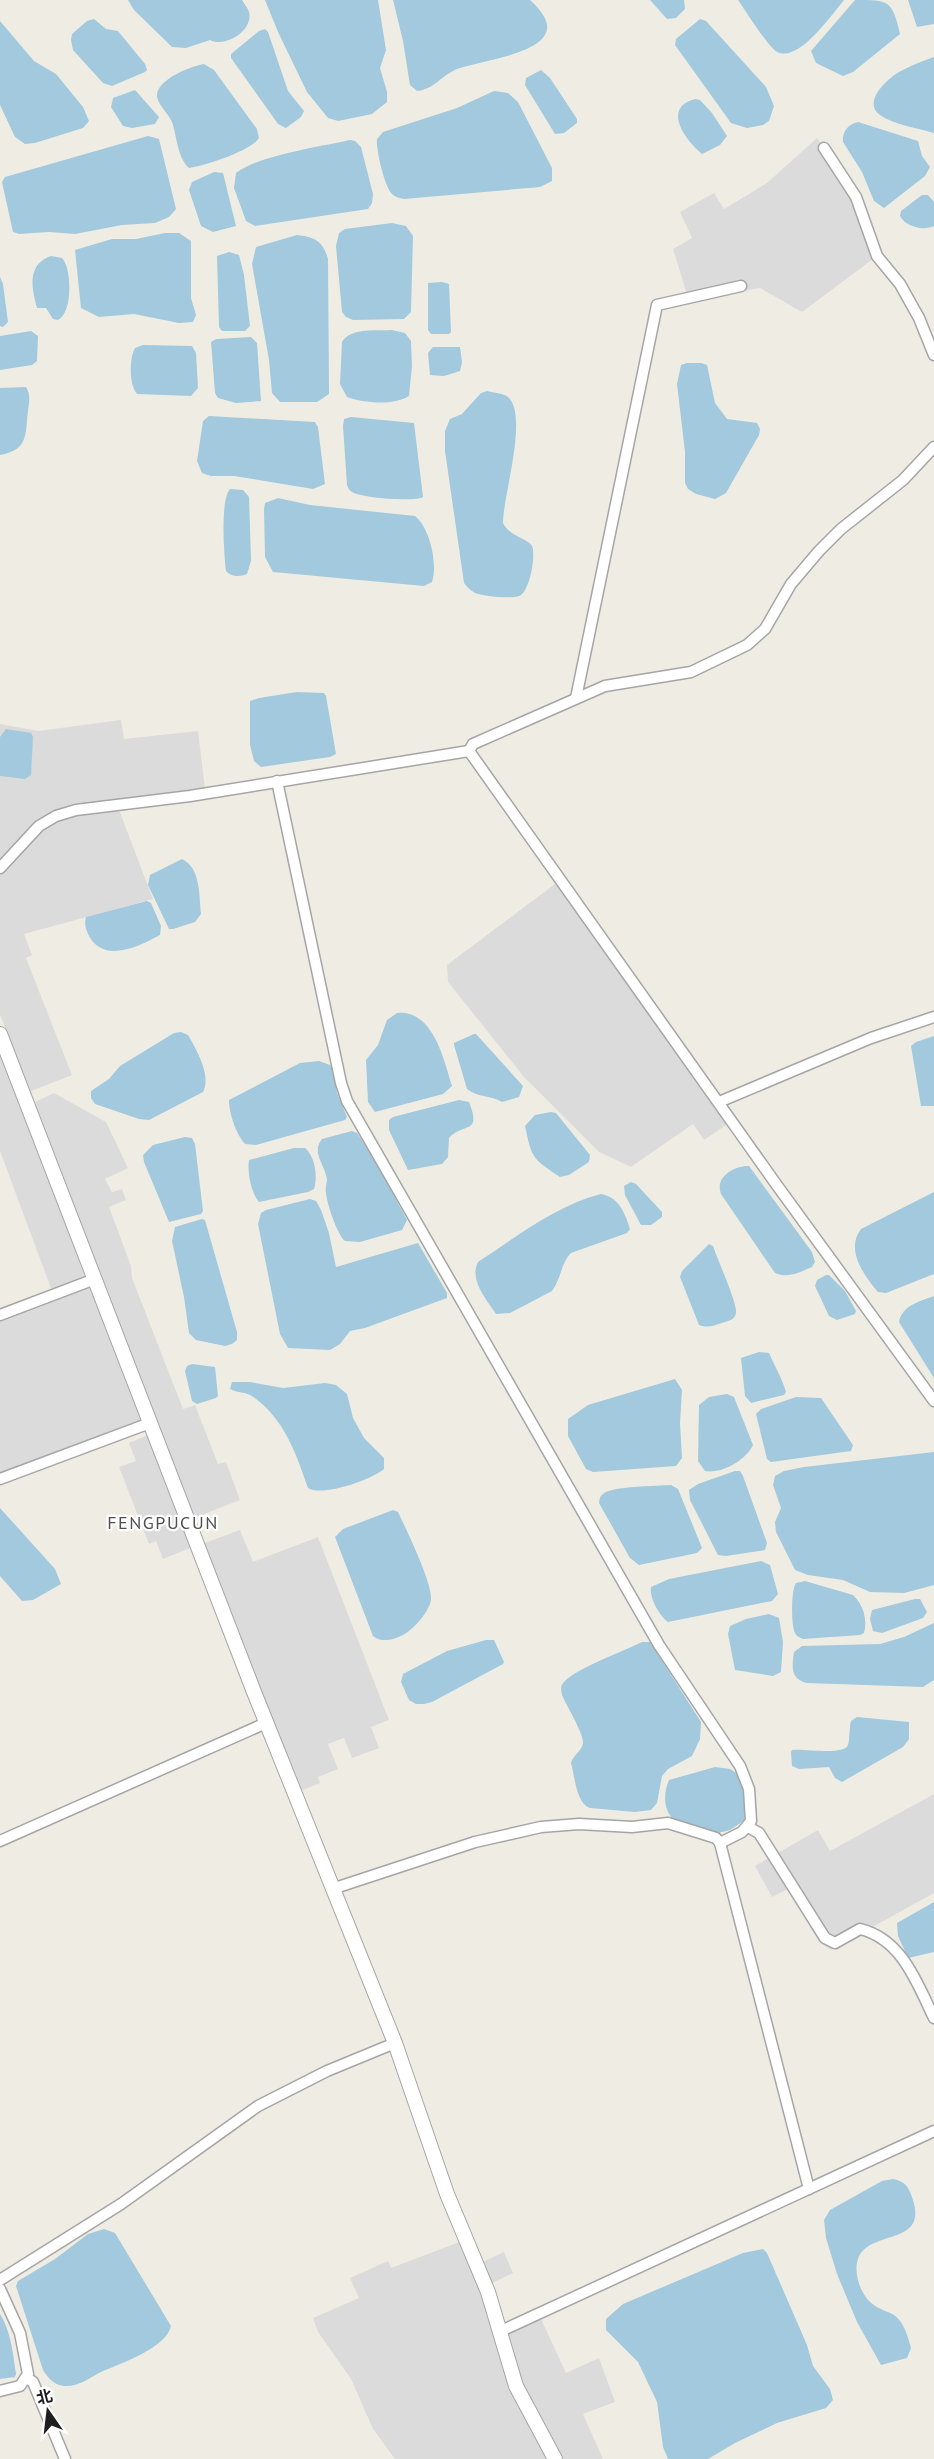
<svg xmlns="http://www.w3.org/2000/svg" width="934" height="2459" viewBox="0 0 934 2459" font-family="'PT Sans','Noto Sans SC',sans-serif">
  <style>
    .residential { fill: #dcdbdb }
    .water { fill: #a2c9de }
    .lines { fill: none; stroke-linecap: round; stroke-linejoin: round }
    .minor-casing { stroke: #a5a5a5; stroke-width: 13 }
    .tertiary-casing { stroke: #a5a5a5; stroke-width: 16 }
    .minor { stroke: #fff; stroke-width: 10 }
    .tertiary { stroke: #fff; stroke-width: 14 }
    .labels { text-anchor: middle; dominant-baseline: central; stroke-width: 4.5; stroke-linejoin: round; paint-order: stroke }
    .quarter-label { font-size: 18px; letter-spacing: 1.5px; fill: #515151; stroke: #fff }
  </style>
  <rect width="100%" height="100%" fill="#efede3"/>
  <!-- residential -->
  <g class="residential">
    <path d="M817,138L856,187L881,253L802,312L760,288L689,301L673,249L692,238L680,212L714,193L724,209L767,183Z"/>
    <path d="M121,720L124,739L198,731L205,789L116,802L153,899L24,934L32,955L26,958L72,1075L31,1091L0,1015V724L38,731Z"/>
    <path d="M559,881L729,1123L704,1140L693,1124L631,1167L599,1152L524,1077L448,982L447,965Z"/>
    <path d="M0,1047L86,1279L52,1291L0,1151Z"/>
    <path d="M54,1093L106,1122L128,1168L105,1179L112,1192L122,1189L126,1200L109,1207L131,1266L132,1278L183,1409L195,1405L218,1464L226,1462L240,1500L194,1518L35,1102Z"/>
    <path d="M90,1284L143,1423L0,1477V1318Z"/>
    <path d="M148,1435L193,1547L163,1559L156,1541L149,1544L119,1467L136,1461L129,1443Z"/>
    <path d="M240,1530L253,1562L318,1537L389,1720L371,1727L379,1748L352,1758L344,1738L328,1744L338,1769L318,1777L320,1783L298,1792L202,1544Z"/>
    <path d="M934,1794V1893L831,1950L819,1942L788,1889L772,1897L755,1866L818,1830L830,1851Z"/>
    <path d="M462,2241L474,2266L504,2252L513,2273L490,2284L504,2323L536,2308L566,2373L599,2358L615,2402L583,2414L603,2459H395L373,2429L351,2379L318,2332L313,2318L359,2298L350,2278L388,2261L391,2268Z"/>
  </g>
  <!-- water -->
  <g class="water">
    <path d="M128,0H242C244,4 248,8 249,12C254,31 224,48 210,40L186,48L172,47L134,10Z"/>
    <path d="M265,0H378L386,50L380,68L387,92V102L372,114L338,121L328,118L307,92L278,32Z"/>
    <path d="M393,0H530C587,51 486,58 457,69C442,75 433,90 417,91L410,85L403,41Z"/>
    <path d="M650,0H684L685,9L676,18L667,19Z"/>
    <path d="M738,0H844C832,14 799,63 777,52C769,48 745,10 738,0Z"/>
    <path d="M855,0C889,0 892,0 900,34L853,72L843,76L816,63L811,51Z"/>
    <path d="M908,0H934V24L917,27Z"/>
    <path d="M94,19L106,29L118,31L145,64L147,70L145,72L112,86L103,83L73,50L71,40L72,34L87,21Z"/>
    <path d="M700,19L706,21L766,87L774,106L769,121L763,125L747,128L731,123L675,45L676,39Z"/>
    <path d="M0,21L34,61L56,74L83,107L89,121L83,128L35,143L25,144L15,137L0,105Z"/>
    <path d="M265,29L268,32L288,91L304,111L301,117L286,128L278,124L231,58V54L259,31Z"/>
    <path d="M934,57V133C918,128 894,125 880,115C862,102 887,79 899,72C910,66 922,61 934,57Z"/>
    <path d="M204,64L214,70L257,129L259,138C251,151 204,166 189,168C178,158 177,139 173,125C170,114 159,107 157,97C155,80 191,66 204,64Z"/>
    <path d="M541,70L550,78L577,119V123L564,133L555,134L525,85L526,78Z"/>
    <path d="M135,90L159,117L155,124L132,128L123,126L111,107L113,98Z"/>
    <path d="M494,91L508,93L518,102L552,168V181L540,187L404,199C399,198 395,197 391,193C384,184 376,150 377,139L383,132L457,108Z"/>
    <path d="M695,99L700,100L712,113L727,136L720,145L702,154C686,141 661,108 695,99Z"/>
    <path d="M858,122L918,141L922,156L930,167L925,176L884,208L874,201L862,172L843,142C842,132 848,124 858,122Z"/>
    <path d="M148,136L159,139L176,209L169,217L155,223L122,225L75,234L49,232L19,234L13,232L2,182L5,177Z"/>
    <path d="M350,140L355,141L361,147L373,194L372,203L368,209L255,226L246,221L234,188L236,173C260,155 319,147 350,140Z"/>
    <path d="M214,172L223,173L236,226L213,232L201,226L189,190L192,182Z"/>
    <path d="M922,195H928L934,202V226C923,231 906,227 900,216L901,211Z"/>
    <path d="M392,223L406,226L413,236L411,312L404,319L353,320L346,317L342,312L336,246L339,233L345,229Z"/>
    <path d="M165,233H179L191,241V298L196,315L193,322L179,323L134,314L99,317L81,308L75,250L112,239H136Z"/>
    <path d="M297,235C315,237 323,241 328,259L329,394L317,402H280L272,393L269,360L252,264L256,247Z"/>
    <path d="M229,252L239,255L244,275L250,326L245,331H222L219,327L217,256Z"/>
    <path d="M51,256L62,258C72,268 73,313 58,320L53,319L46,308H37C32,288 26,265 51,256Z"/>
    <path d="M0,277L3,284L8,322L3,327L0,326Z"/>
    <path d="M428,283L442,282L449,284L451,332L449,334H431L428,330Z"/>
    <path d="M392,330L405,333L411,341L412,366L409,396C393,406 364,403 347,397L340,384L342,342C351,327 376,331 392,330Z"/>
    <path d="M31,331L38,336L37,361L32,365L0,370V336Z"/>
    <path d="M251,337L257,343L261,401L236,403L218,398L215,393L211,342L216,339Z"/>
    <path d="M143,345L192,346L196,353L198,388L191,396L137,394C129,385 129,358 135,348Z"/>
    <path d="M433,347H460L462,362L460,371L444,376L430,375L428,353Z"/>
    <path d="M687,363H701L707,365L715,403L727,419L757,423L760,429L759,435L726,493L715,499L696,494L688,489L685,483V452L677,384L681,365Z"/>
    <path d="M26,387C31,395 29,402 28,411C25,434 29,450 0,455V388Z"/>
    <path d="M487,391C494,393 504,393 509,398C528,418 503,496 503,523C510,537 528,538 532,546C536,555 530,589 521,595C515,600 482,596 475,593C470,590 467,587 464,583L445,451V431L450,419L462,414L481,393Z"/>
    <path d="M209,416L315,422L318,427L325,484L313,489L234,476H211L202,473L197,461L203,421Z"/>
    <path d="M351,417L414,423L423,497C415,502 361,498 352,492C349,490 348,488 347,485L343,426L344,419Z"/>
    <path d="M230,489L243,490L249,497L251,561L247,574C240,577 231,577 226,571C224,555 220,500 230,489Z"/>
    <path d="M278,498L310,505L415,516C430,528 438,564 432,582L424,586L273,572L265,557L264,509L265,503Z"/>
    <path d="M297,692L324,693L326,696L336,754L330,757L261,767L254,761L250,745V701L259,698Z"/>
    <path d="M6,729L31,733L33,737L31,775L25,779L0,776V737Z"/>
    <path d="M182,859C201,868 199,896 201,914L195,922L173,929H169L148,885L150,875Z"/>
    <path d="M147,901L151,903L161,926L160,935C140,946 104,964 89,936C86,930 84,924 86,917Z"/>
    <path d="M397,1013C433,1009 444,1060 452,1086L443,1094L375,1112L368,1102L366,1060L378,1045L387,1020Z"/>
    <path d="M181,1032L188,1035C196,1049 212,1076 203,1092L149,1120L139,1119L95,1104L91,1098V1091L109,1079L120,1066L174,1033Z"/>
    <path d="M474,1034H476L523,1086L519,1097L502,1102C491,1095 478,1098 467,1089L454,1045V1043Z"/>
    <path d="M934,1036V1106H921L911,1046L916,1042Z"/>
    <path d="M319,1061L330,1065L334,1071L337,1093L347,1117L345,1120L256,1145L245,1144C236,1134 229,1113 229,1100L300,1063Z"/>
    <path d="M459,1100L469,1102C482,1135 464,1122 449,1138L448,1157L442,1164L408,1170L389,1130V1120L393,1117Z"/>
    <path d="M551,1112L556,1113L590,1155L589,1162L569,1175L560,1177C532,1158 532,1159 525,1126L535,1115Z"/>
    <path d="M352,1131L357,1133L371,1153L407,1220L402,1230L360,1242L345,1241C337,1234 327,1204 326,1193C325,1188 327,1183 327,1179C325,1165 311,1152 322,1139Z"/>
    <path d="M185,1137L192,1138L195,1144L203,1211L201,1214L169,1222L144,1162L143,1155L153,1145Z"/>
    <path d="M294,1148H305C315,1156 318,1177 314,1189L308,1192L259,1202C251,1193 247,1172 249,1160Z"/>
    <path d="M745,1166H749L812,1252L815,1262L812,1267C800,1272 788,1279 775,1273L721,1194C715,1178 731,1168 745,1166Z"/>
    <path d="M631,1182L636,1184L662,1212V1217L651,1225H641L625,1195L624,1186Z"/>
    <path d="M934,1192V1274L886,1293L878,1292C864,1276 845,1249 861,1229Z"/>
    <path d="M601,1194C619,1197 625,1213 630,1229L627,1233L571,1253C561,1263 561,1279 552,1291L510,1313L496,1314C486,1299 469,1280 478,1262C516,1237 557,1205 601,1194Z"/>
    <path d="M310,1199L316,1201L321,1210L329,1233L336,1267L418,1243L447,1293V1298L365,1328L350,1331L340,1344L330,1350L288,1348L280,1334L258,1224L261,1213L266,1210Z"/>
    <path d="M202,1219L205,1220L237,1332V1340L232,1344L225,1346L196,1340L189,1333L184,1297L172,1241L175,1227Z"/>
    <path d="M709,1244L713,1246C717,1258 738,1305 736,1313C735,1320 728,1321 722,1323C713,1326 708,1328 699,1325L680,1277L682,1271Z"/>
    <path d="M826,1275H829L845,1291L856,1311L855,1314L837,1320L829,1316L815,1286L817,1280Z"/>
    <path d="M934,1296V1378L899,1322C902,1305 921,1301 934,1296Z"/>
    <path d="M759,1352L769,1353C775,1367 782,1378 786,1392L784,1395L751,1403L745,1396L741,1358Z"/>
    <path d="M192,1364L215,1367L218,1396L216,1398L197,1404L192,1401L185,1371L187,1366Z"/>
    <path d="M675,1379L682,1390L680,1423L682,1458L676,1466L593,1472L586,1469L568,1436V1419L588,1405Z"/>
    <path d="M232,1382H250L283,1388L325,1383L336,1385L347,1394L353,1418L364,1438L384,1458V1469C371,1480 322,1497 308,1488C296,1453 284,1418 252,1396C246,1392 237,1393 230,1389Z"/>
    <path d="M727,1394L734,1397L753,1445C746,1460 722,1474 705,1471L698,1461L699,1405L709,1397Z"/>
    <path d="M796,1397L821,1398L853,1445L851,1451L771,1462L767,1459L756,1414L761,1409Z"/>
    <path d="M934,1452V1585L904,1593L870,1592L843,1580L808,1575L795,1570L776,1532L775,1522L781,1508L773,1485L775,1476L784,1471L804,1467Z"/>
    <path d="M735,1471H740L743,1476L767,1543L765,1550L726,1556L718,1555L690,1500L689,1490L698,1484Z"/>
    <path d="M671,1485L678,1489L702,1548L697,1553L639,1565L630,1558L599,1503C600,1499 599,1497 603,1494C612,1486 657,1486 671,1485Z"/>
    <path d="M0,1508L55,1569L61,1584L33,1600L22,1601L0,1576Z"/>
    <path d="M393,1510L398,1512C406,1529 432,1582 431,1599C430,1611 414,1629 403,1635C393,1640 382,1643 373,1636L335,1537L343,1529Z"/>
    <path d="M761,1561L770,1565L778,1594L772,1601L668,1622C659,1616 649,1597 651,1587L669,1579Z"/>
    <path d="M805,1581L853,1595C863,1604 868,1620 864,1633L860,1635L803,1639C799,1637 797,1637 795,1633C791,1625 791,1589 796,1583Z"/>
    <path d="M915,1599H920L927,1612L923,1618L882,1633L873,1631L870,1619L872,1610Z"/>
    <path d="M769,1614L779,1618L783,1642L781,1672L773,1676L735,1670L728,1634L730,1626L746,1619Z"/>
    <path d="M934,1623V1680L923,1687L807,1683C790,1679 792,1666 794,1652L802,1646L880,1644L904,1637Z"/>
    <path d="M486,1640H494L504,1662L503,1664L432,1702L424,1704H416L409,1700L401,1682L403,1674L447,1651Z"/>
    <path d="M642,1642H650L701,1722L700,1739L692,1756L668,1769L662,1776L657,1803L651,1810L635,1812L590,1808C576,1803 575,1777 571,1763C573,1755 582,1751 583,1743C584,1734 566,1705 562,1695C561,1690 560,1686 564,1682C575,1669 624,1651 642,1642Z"/>
    <path d="M857,1717L909,1722V1739L903,1747L842,1782L835,1778L829,1767L799,1769L792,1766L791,1752L792,1750C803,1748 844,1756 848,1745C850,1738 849,1729 851,1721Z"/>
    <path d="M715,1767L730,1769L738,1774L748,1809L746,1818L742,1822L730,1830L718,1833L676,1821C663,1813 663,1793 669,1780Z"/>
    <path d="M934,1902V1952L908,1958L898,1936L897,1923Z"/>
    <path d="M893,2179C902,2181 907,2184 910,2192C934,2249 870,2227 858,2259C853,2273 861,2297 874,2305C880,2310 888,2311 894,2315C904,2322 908,2337 911,2348L907,2358L881,2365L857,2322L837,2274L826,2238L824,2220L830,2210L882,2181Z"/>
    <path d="M104,2229L115,2233L171,2326C166,2348 122,2363 103,2371C90,2377 80,2387 64,2386C54,2385 48,2378 43,2370L16,2286L18,2281L55,2259L88,2234Z"/>
    <path d="M763,2249L767,2253L807,2345L813,2366L830,2389L833,2400L826,2408L777,2423L735,2443L708,2459H668L663,2447L657,2402L638,2362L606,2330V2319L623,2304L743,2253Z"/>
    <path d="M0,2314C11,2331 13,2354 16,2374L15,2377L0,2379Z"/>
  </g>
  <g class="lines">
    <defs>
      <g id="minor">
        <path d="M824,148L856,197L877,256L900,284L919,318L934,355"/>
        <path d="M576,698L657,305L741,286"/>
        <path d="M469,751L776,1184L934,1401"/>
        <path d="M469,751L473,744L605,686L691,672L747,645L765,629L791,584L819,551L841,529L903,480L934,447"/>
        <path d="M277,781L341,1083L347,1101L659,1645L740,1766L749,1789L751,1821L742,1832L720,1843"/>
        <path d="M0,868L39,826L56,816L76,810L190,796L469,751"/>
        <path d="M719,1102L871,1038L934,1017"/>
        <path d="M0,1315L95,1279"/>
        <path d="M0,1479L150,1423"/>
        <path d="M748,1827L759,1833L825,1938L835,1943L860,1929C902,1939 917,1983 934,2018"/>
        <path d="M0,1841L266,1723"/>
        <path d="M332,1889L475,1842L541,1827L579,1824L632,1827L668,1823L716,1838L720,1843L809,2189"/>
        <path d="M0,2280L121,2204L258,2106L327,2071L395,2043"/>
        <path d="M0,2289L20,2333L28,2374L20,2386L0,2391"/>
        <path d="M501,2331L934,2131"/>
        <path d="M27,2378L33,2382L65,2459"/>
      </g>
      <path id="tertiary" d="M0,1034L254,1692L395,2043L447,2194L488,2292L516,2386L555,2459"/>
    </defs>
    <!-- minor casing -->
    <use href="#minor" class="minor-casing"/>
    <!-- tertiary casing -->
    <use href="#tertiary" class="tertiary-casing"/>
    <!-- minor -->
    <use href="#minor" class="minor"/>
    <!-- tertiary -->
    <use href="#tertiary" class="tertiary"/>
  </g>
  <g class="labels">
    <!-- quarter labels -->
    <g class="quarter-label">
      <text x="163" y="1522">FENGPUCUN</text>
    </g>
  </g>
  <!-- north arrow -->
  <g transform="translate(48 2411) rotate(346)" stroke="#ffffff" stroke-width="4.5" paint-order="stroke">
  <path d="M0-4.5L10 22L0 15L-10 22Z" fill="#1e1e1e"/>
  <text y="-9" font-size="16" font-weight="bold" text-anchor="middle" fill="#1e1e1e">北</text>
  </g>
</svg>
